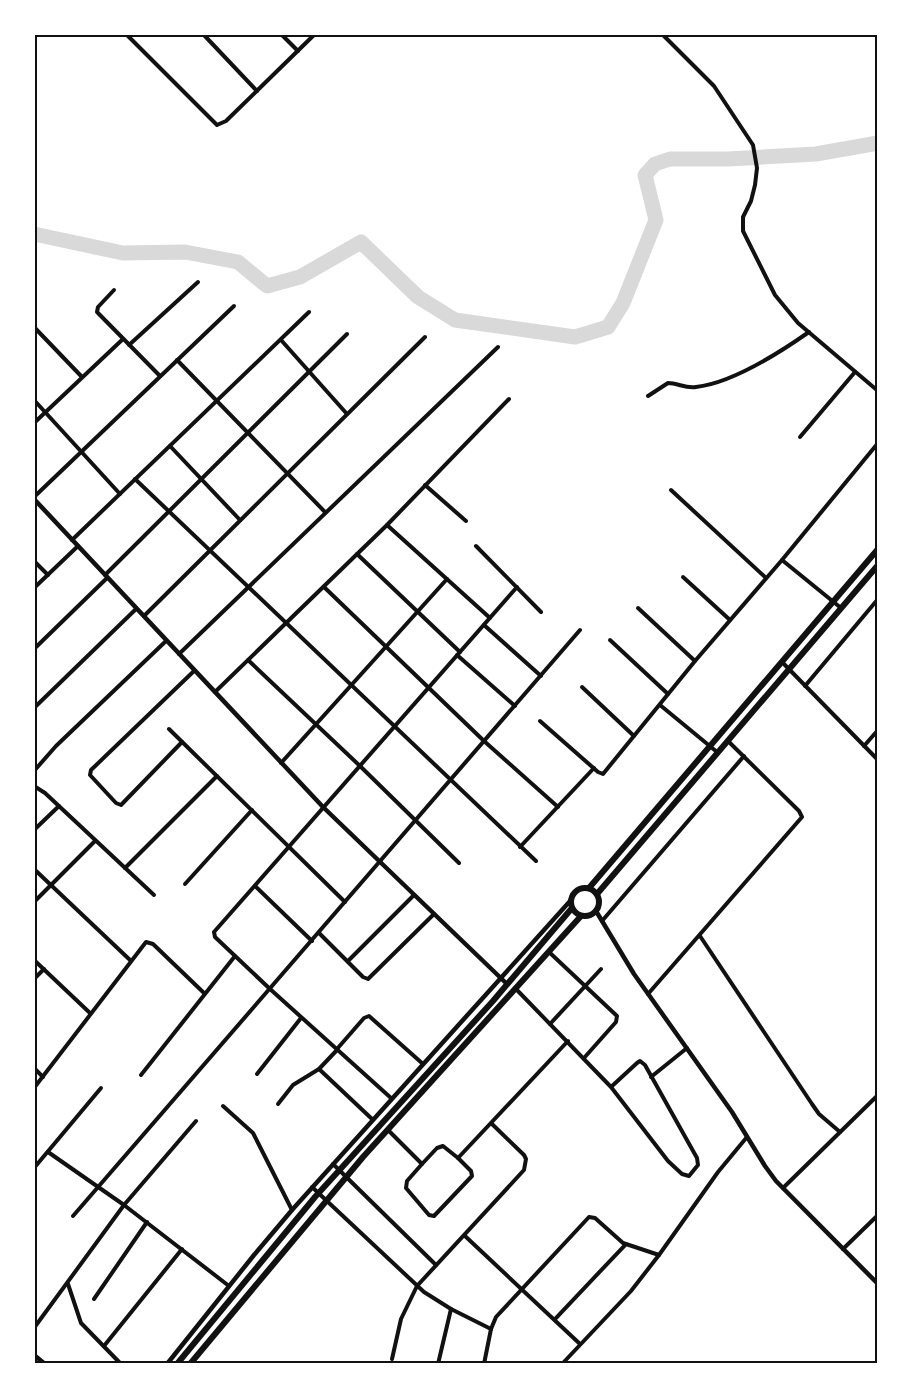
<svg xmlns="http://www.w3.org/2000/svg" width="912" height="1398" viewBox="0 0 912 1398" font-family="'Work Sans',sans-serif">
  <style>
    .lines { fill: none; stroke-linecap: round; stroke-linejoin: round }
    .river { stroke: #d9d9d9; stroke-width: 15 }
    .minor { stroke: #111; stroke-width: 4 }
    .tertiary { stroke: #111; stroke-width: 4.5 }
    .primary { stroke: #111; stroke-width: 6 }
    .neatline { fill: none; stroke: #111; stroke-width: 2 }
  </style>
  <rect width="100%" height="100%" fill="#fff"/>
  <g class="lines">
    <!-- river -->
    <path class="river" d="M34,234L123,253L185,252L238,262L267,286L300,277L361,242L418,297L455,320L575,337L608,327L623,303L656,220L645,175L655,164L670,159H728L816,154L878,143"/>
    <!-- minor -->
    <g class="minor">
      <path d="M126,34L217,125L226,121L315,34"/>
      <path d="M203,34L257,91"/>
      <path d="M281,34L298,51"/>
      <path d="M443,34H446"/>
      <path d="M662,34L714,86L753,145L757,168L755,185L751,201L743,217V231L775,295L798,323L878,391"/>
      <path d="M114,290L98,307L97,312L160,376"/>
      <path d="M34,327L82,377"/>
      <path d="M281,340L347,414"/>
      <path d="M129,345L198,282"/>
      <path d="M177,360L325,512"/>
      <path d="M648,396L668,383C678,383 686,389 696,387C733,383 779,353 809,332"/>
      <path d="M34,400L120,494"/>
      <path d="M34,423L123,339"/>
      <path d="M800,437L855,372"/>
      <path d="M170,446L240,520"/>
      <path d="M135,479L536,861"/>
      <path d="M425,485L466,521"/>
      <path d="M671,490L766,578"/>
      <path d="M34,497L234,306"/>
      <path d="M387,525L490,618"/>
      <path d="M72,540L309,312"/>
      <path d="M476,546L541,612"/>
      <path d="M357,554L460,652"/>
      <path d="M782,560L878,443"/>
      <path d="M34,561L48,575"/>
      <path d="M105,575L347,334"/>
      <path d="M683,577L730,620"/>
      <path d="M324,587L484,741L558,807"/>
      <path d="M34,588L78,546"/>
      <path d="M638,608L695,661"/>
      <path d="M144,616L425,337"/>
      <path d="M484,625L541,676"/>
      <path d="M610,640L668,694"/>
      <path d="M34,649L107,578"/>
      <path d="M179,654L498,347"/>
      <path d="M457,655L515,706"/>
      <path d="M248,660L360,766L459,863"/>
      <path d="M782,662L878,760"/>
      <path d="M805,686L878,599"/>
      <path d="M582,687L634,736"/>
      <path d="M215,692L387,525L509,399"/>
      <path d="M660,705L717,752"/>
      <path d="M34,708L136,609"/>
      <path d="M540,721L598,772L603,774L695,661L782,560L841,608"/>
      <path d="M169,729L345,902"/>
      <path d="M182,742L121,805L116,803L90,775L91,770L194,671"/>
      <path d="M864,746L878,730"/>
      <path d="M281,763L447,579"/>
      <path d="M34,771L56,746L166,641"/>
      <path d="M34,786L45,793L154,895"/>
      <path d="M34,830L59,806"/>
      <path d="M520,847L594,768"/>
      <path d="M125,868L217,776"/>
      <path d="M34,869L130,960"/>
      <path d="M185,884L252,810"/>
      <path d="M255,886L312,941"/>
      <path d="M34,902L95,841"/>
      <path d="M602,921L744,756"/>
      <path d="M319,933L363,977L368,979L434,914"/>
      <path d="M700,936L812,1104L819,1114L840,1132"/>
      <path d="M549,952L617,1016L616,1022L584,1058"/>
      <path d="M34,960L90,1013"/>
      <path d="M348,961L414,895"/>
      <path d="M34,979L44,969"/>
      <path d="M516,989L611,1087L668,1161L682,1174L689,1176L698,1165L697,1158L645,1065L640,1061L637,1063L611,1087"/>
      <path d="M648,994L802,817L799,811L728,741"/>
      <path d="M550,1024L601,969"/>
      <path d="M337,1049L364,1018L369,1016L423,1064"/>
      <path d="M34,1068L43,1077"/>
      <path d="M319,1069L372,1119"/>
      <path d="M257,1074L301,1018"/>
      <path d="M141,1075L235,956"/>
      <path d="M651,1077L687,1048"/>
      <path d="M34,1088L146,942L153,944L204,993"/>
      <path d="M391,1098L270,989L215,937L214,932L517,587"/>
      <path d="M278,1104L293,1085L319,1069L337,1050"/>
      <path d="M223,1106L253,1133L292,1210"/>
      <path d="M388,1130L422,1164L407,1181L406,1188L429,1215L434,1216L472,1176L471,1171L458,1158L568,1041"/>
      <path d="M48,1152L124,1205L229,1286"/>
      <path d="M333,1164L436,1265"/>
      <path d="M422,1164L437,1148L443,1146L458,1158"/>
      <path d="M34,1168L101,1088"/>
      <path d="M312,1187L424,1292L451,1309L491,1329"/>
      <path d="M783,1188L878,1095"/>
      <path d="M73,1216L580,630"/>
      <path d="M465,1236L580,1344"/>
      <path d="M843,1249L878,1215"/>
      <path d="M68,1284L81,1323L121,1364"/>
      <path d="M94,1299L147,1222"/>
      <path d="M555,1319L626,1244"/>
      <path d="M34,1328L124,1205L196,1121"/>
      <path d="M104,1346L182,1249"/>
      <path d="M392,1359L401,1319L417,1286L524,1170L526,1159L524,1155L492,1124"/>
      <path d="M438,1364L451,1309"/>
      <path d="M484,1364L491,1329L496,1317L589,1217L595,1218L623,1243L659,1255"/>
      <path d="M562,1364L631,1291L659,1255L718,1172L747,1137"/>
    </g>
    <!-- tertiary -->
    <g class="tertiary">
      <path d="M34,499L323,807L507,984"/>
      <path d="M596,911L634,974L732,1112L765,1166L776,1181L878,1284"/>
      <path d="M34,1355L45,1364"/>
      <path d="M167,1364L254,1255L292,1210L571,900"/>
    </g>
    <!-- primary -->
    <g class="primary">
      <circle cx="585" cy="902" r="14"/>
      <path d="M589,888L878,549"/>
      <path d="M597,894L878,565"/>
      <path d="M177,1364L315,1197L493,1001L572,908"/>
      <path d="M190,1364L363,1157L581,916"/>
    </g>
  </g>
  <!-- border -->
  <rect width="912" height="1398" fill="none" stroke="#ffffff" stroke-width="72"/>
  <rect x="36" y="36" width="840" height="1326" class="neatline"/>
</svg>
